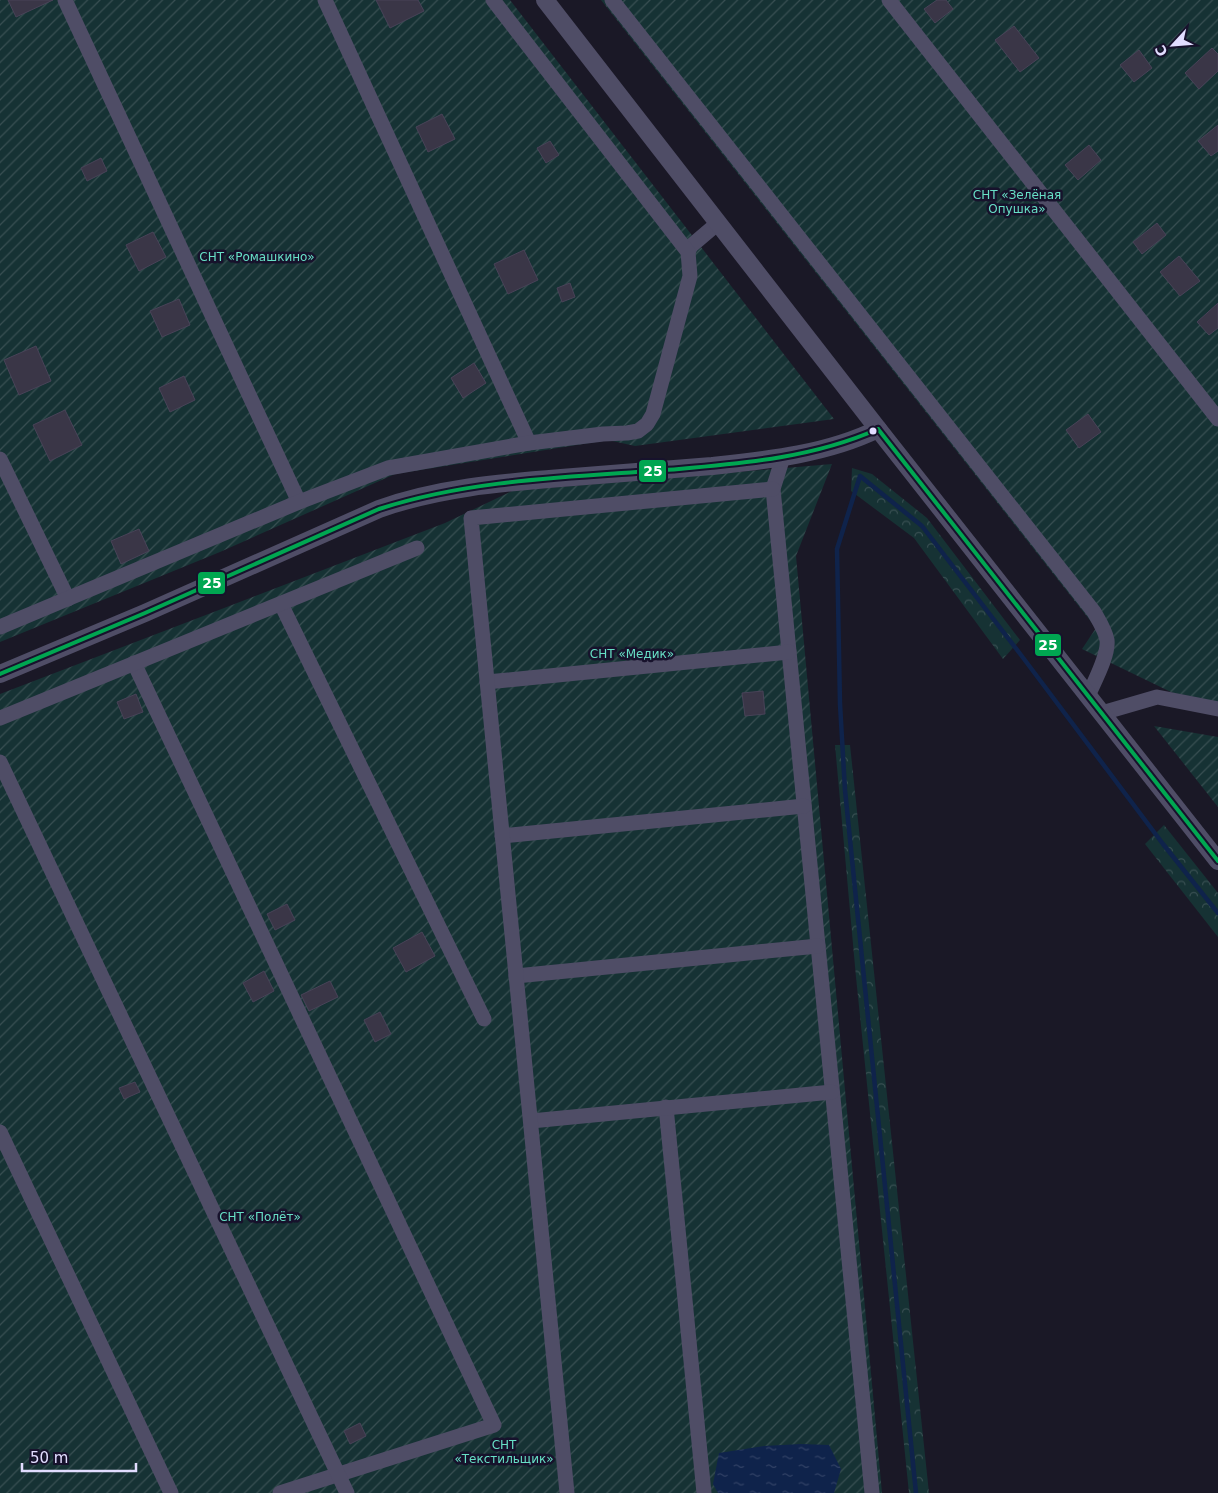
<svg xmlns="http://www.w3.org/2000/svg" width="1218" height="1493" viewBox="0 0 1218 1493" font-family="'DejaVu Sans',sans-serif">
  <style>
    .forest { fill: url(#forest-crowns) }
    .garden { fill: url(#garden-furrows) }
    .water { fill: url(#water-ripples) }
    .lines { fill: none; stroke-linecap: round; stroke-linejoin: round }
    .stream { stroke: #0f234b; stroke-width: 4.5 }
    .building { fill: #3a3647; stroke: #484358 }
    .minor { stroke: #4f4d66; stroke-width: 15 }
    .tertiary { stroke: #4f4d66; stroke-width: 18 }
    .bus-1-casing { stroke: #17122c; stroke-width: 8 }
    .bus-1 { stroke: #00a651; stroke-width: 4 }
    .bus-dot { fill: #e2ddff; stroke: #17122c; stroke-width: 2 }
    .labels { text-anchor: middle; dominant-baseline: central; stroke-width: 5; stroke-linejoin: round; paint-order: stroke }
    .park-label { font-size: 12px; fill: #67e0c6; stroke: #17122c }
    .line-badge { stroke: #17122c; stroke-width: 2 }
    .badge-label { font-size: 14px; text-anchor: middle; font-weight: bold; fill: #fff }
  </style>
  <defs>
    <pattern id="forest-crowns" width="20" height="18" patternUnits="userSpaceOnUse" patternTransform="scale(1.25)"><rect width="20" height="18" fill="#163234"/><path d="M2 6a3 3 0 1 1 6 0M12 15a3 3 0 1 1 6 0" fill="none" stroke="#384f52"/></pattern>
    <pattern id="garden-furrows" width="10" height="10" patternUnits="userSpaceOnUse" patternTransform="scale(1.25)"><rect width="10" height="10" fill="#163234"/><path d="M-1 1l2-2M0 10L10 0M9 11l2-2" fill="none" stroke="#384f52"/></pattern>
    <pattern id="water-ripples" width="26" height="14" patternUnits="userSpaceOnUse" patternTransform="scale(1.25)"><rect width="26" height="14" fill="#0f234b"/><path d="M2 4q2-2 4 0t4 0M15 11q2-2 4 0t4 0" fill="none" stroke="#324266"/></pattern>
  </defs>
  <rect width="100%" height="100%" fill="#1a1826"/>
  <!-- forest -->
  <g class="forest">
    <path d="M852,468L872,474L927,518L1020,640L1003,659L914,538L851,491Z"/>
    <path d="M835,745H850L929,1493H909L856,977Z"/>
    <path d="M1164,825L1218,893V937L1145,844Z"/>
  </g>
  <!-- garden -->
  <g class="garden">
    <path d="M0,0H510L834,419L635,446L608,440L395,474L220,552L0,642Z"/>
    <path d="M601,0H1218V702L1173,693L1082,649L1096,628Z"/>
    <path d="M832,464L796,556L882,1493H0V694L445,523L512,491Z"/>
    <path d="M1154,726L1218,737V807Z"/>
  </g>
  <!-- water -->
  <path class="water" d="M801,1444L829,1445L841,1469L834,1493H718L713,1484L719,1453L764,1446Z"/>
  <g class="lines">
    <!-- stream -->
    <path class="stream" d="M916,1493L845,790L840,704L837,549L860,476L922,526L1021,655L1163,844L1218,913"/>
  </g>
  <!-- building -->
  <g class="building">
    <path d="M8,0H53L16,17Z"/>
    <path d="M376,0H418L424,11L390,28Z"/>
    <path d="M937,0H946L953,9L935,23L924,9Z"/>
    <path d="M1014,26L1039,58L1020,72L995,40Z"/>
    <path d="M1212,48L1218,54V71L1199,89L1185,73Z"/>
    <path d="M1139,50L1152,68L1134,82L1120,65Z"/>
    <path d="M442,114L455,139L428,152L416,127Z"/>
    <path d="M1218,125V151L1211,156L1198,141Z"/>
    <path d="M550,141L559,155L546,163L537,148Z"/>
    <path d="M1089,145L1101,160L1078,180L1065,165Z"/>
    <path d="M101,158L107,171L87,181L81,168Z"/>
    <path d="M1157,223L1166,235L1142,254L1133,242Z"/>
    <path d="M153,232L166,257L139,271L126,245Z"/>
    <path d="M524,250L538,280L508,294L494,264Z"/>
    <path d="M1179,256L1200,281L1180,296L1160,272Z"/>
    <path d="M570,283L575,297L562,302L557,288Z"/>
    <path d="M179,299L190,325L162,337L150,311Z"/>
    <path d="M1218,303V328L1209,335L1197,322Z"/>
    <path d="M36,346L51,381L19,395L4,360Z"/>
    <path d="M474,363L486,383L463,398L451,378Z"/>
    <path d="M184,376L195,400L170,412L159,388Z"/>
    <path d="M65,410L82,445L50,461L33,425Z"/>
    <path d="M1088,414L1101,432L1079,448L1066,430Z"/>
    <path d="M139,529L149,551L121,564L111,541Z"/>
    <path d="M763,691L765,714L745,716L742,693Z"/>
    <path d="M136,694L143,712L124,719L117,702Z"/>
    <path d="M287,904L295,920L275,930L267,914Z"/>
    <path d="M422,932L435,956L406,972L393,948Z"/>
    <path d="M264,971L274,991L253,1002L243,983Z"/>
    <path d="M330,981L338,997L309,1011L301,995Z"/>
    <path d="M380,1012L391,1034L375,1042L364,1020Z"/>
    <path d="M135,1082L140,1092L124,1099L119,1088Z"/>
    <path d="M360,1423L366,1436L350,1444L344,1431Z"/>
  </g>
  <g class="lines">
    <!-- minor -->
    <g class="minor">
      <path d="M65,0L299,502"/>
      <path d="M325,0L529,443"/>
      <path d="M612,0L1094,612C1099,621 1105,630 1107,640C1109,655 1094,682 1088,696"/>
      <path d="M889,0L1218,419"/>
      <path d="M688,252L691,246L718,223"/>
      <path d="M783,457L773,489L872,1493"/>
      <path d="M0,459L68,599"/>
      <path d="M281,604L484,1019"/>
      <path d="M0,627L299,502L388,468L529,443L603,434L627,433L638,431L647,424L653,414L690,276L688,252L493,0"/>
      <path d="M134,663L494,1425L280,1493"/>
      <path d="M487,682L789,652"/>
      <path d="M1102,713L1157,697L1218,709"/>
      <path d="M0,718L417,548"/>
      <path d="M0,762L347,1493"/>
      <path d="M502,836L804,806"/>
      <path d="M516,976L818,946"/>
      <path d="M666,1107L704,1493"/>
      <path d="M531,1121L832,1092"/>
      <path d="M0,1132L171,1493"/>
      <path d="M567,1493L471,518L773,489"/>
    </g>
    <!-- tertiary -->
    <g class="tertiary">
      <path d="M545,0L878,429L1218,861"/>
      <path d="M0,674L145,613L379,509C438,488 499,483 561,478C612,474 662,470 712,466C768,460 827,454 878,429"/>
    </g>
    <defs>
      <g id="bus-1">
        <path d="M878,429L1218,861"/>
        <path d="M0,674L145,613L379,509C475,478 578,477 679,469C747,463 815,457 878,429"/>
      </g>
    </defs>
    <!-- bus-1 casing -->
    <use href="#bus-1" class="bus-1-casing"/>
    <!-- bus-1 -->
    <use href="#bus-1" class="bus-1"/>
  </g>
  <!-- markers -->
  <circle class="bus-dot" cx="873" cy="431" r="4.5"/>
  <g class="labels">
    <!-- park labels -->
    <g class="park-label">
      <text x="1017" y="195">СНТ «Зелёная<tspan x="1017" dy="14">Опушка»</tspan></text>
      <text x="257" y="257">СНТ «Ромашкино»</text>
      <text x="632" y="654">СНТ «Медик»</text>
      <text x="260" y="1217">СНТ «Полёт»</text>
      <text x="504" y="1445">СНТ<tspan x="504" dy="14">«Текстильщик»</tspan></text>
    </g>
  </g>
  <g class="line-badge">
    <rect x="638" y="459" width="29" height="24" rx="5" fill="#00a651"/>
    <rect x="197" y="571" width="29" height="24" rx="5" fill="#00a651"/>
    <rect x="1034" y="633" width="28" height="24" rx="5" fill="#00a651"/>
  </g>
  <g class="badge-label">
    <text x="653" y="476">25</text>
    <text x="212" y="588">25</text>
    <text x="1048" y="650">25</text>
  </g>
  <!-- north arrow -->
  <g transform="translate(1173 45) rotate(244)" stroke="#17122c" stroke-width="4" paint-order="stroke">
  <path d="M0-4L9 19L0 12L-9 19Z" fill="#e2ddff"/>
  <text y="-8" font-size="14" font-weight="bold" text-anchor="middle" fill="#e2ddff">С</text>
  </g>
  <!-- scale -->
  <path d="M22 1463v8h114v-8" fill="none" stroke="#e2ddff" stroke-width="2.5"/>
  <text x="30" y="1463" font-size="15" fill="#e2ddff" stroke="#17122c" stroke-width="4" paint-order="stroke">50 m</text>
</svg>
